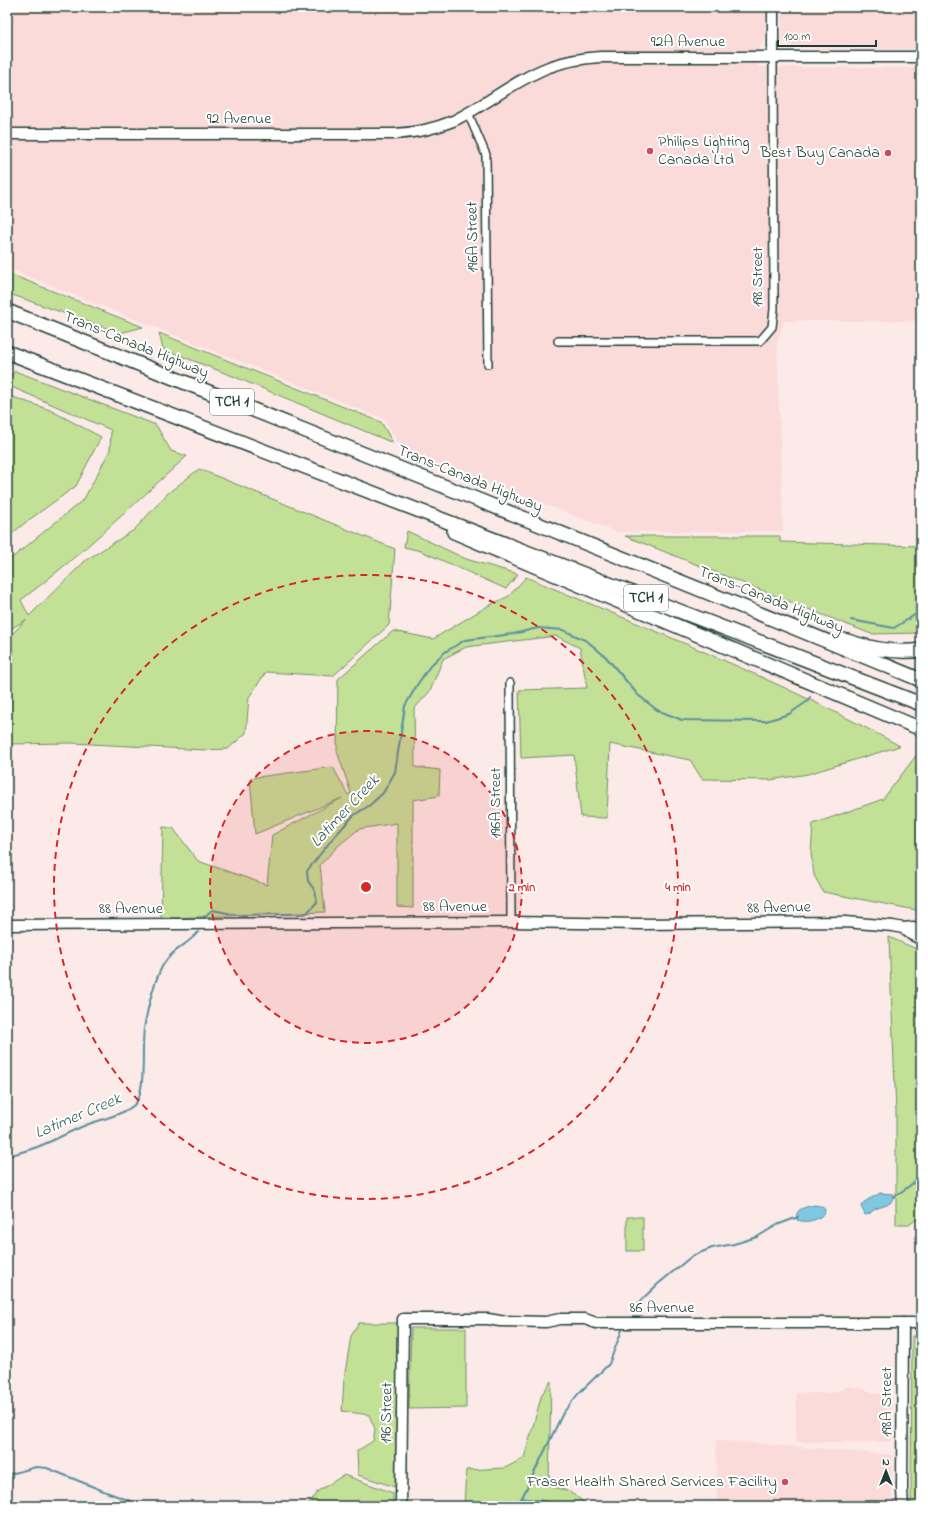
<svg xmlns="http://www.w3.org/2000/svg" width="928" height="1513" viewBox="0 0 928 1513" font-family="'Indie Flower',sans-serif">
  <style>
    .built { fill: #fadbd9 }
    .green { fill: #c3e097; stroke: #718e66 }
    .water { fill: #80c7e1; stroke: #59909c }
    .lines { fill: none; stroke-linecap: round; stroke-linejoin: round }
    .stream { stroke: #59909c; stroke-width: 2 }
    .street-casing { stroke: #1f3d34; stroke-width: 10 }
    .secondary-casing { stroke: #1f3d34; stroke-width: 13 }
    .highway-casing { stroke: #1f3d34; stroke-width: 16 }
    .street { stroke: #fff; stroke-width: 7 }
    .secondary { stroke: #fff; stroke-width: 10 }
    .highway { stroke: #fff; stroke-width: 13 }
    .ring { fill: none; stroke: #d62828; stroke-width: 2; stroke-dasharray: 7 5 }
    .poi-dot { fill: #d1495b; stroke: #fff; stroke-width: 1.5 }
    .labels { text-anchor: middle; dominant-baseline: central; stroke-width: 4; stroke-linejoin: round; paint-order: stroke }
    .shield { fill: #fff; stroke: #627771; stroke-width: 1 }
    .shield-label { font-size: 15px; font-weight: bold; fill: #1f3d34 }
    .street-label { font-size: 16px; fill: #1f3d34; stroke: #fff }
    .poi-label { font-size: 16px; fill: #1f3d34; stroke: #fff; text-anchor: end }
    .water-label { font-size: 17px; font-style: italic; fill: #37605f; stroke: #fff }
    .centre { fill: #d62828; stroke: #fff; stroke-width: 2 }
    .ring-label { font-size: 12px; text-anchor: middle; font-weight: bold; fill: #d62828; stroke: #fff; stroke-width: 4; stroke-linejoin: round; paint-order: stroke }
  </style>
  <rect width="100%" height="100%" fill="#fceae9"/>
  <filter id="ink" filterUnits="userSpaceOnUse"><feTurbulence type="fractalNoise" baseFrequency=".025" numOctaves="2"/><feDisplacementMap in="SourceGraphic" scale="8" xChannelSelector="R" yChannelSelector="G"/><feConvolveMatrix kernelMatrix="1 2 1 2 8 2 1 2 1" color-interpolation-filters="sRGB"/></filter>
  <g filter="url(#ink)">
    <!-- built -->
    <g class="built">
      <path d="M7,7H766V37L760,46L758,67L921,68V321H784L777,341L783,531L617,532L403,450L384,419L7,268Z"/>
      <path d="M782,7H921V49L794,48L782,40Z"/>
      <path d="M848,1386L861,1388L876,1394H892V1442H796V1393H834Z"/>
      <path d="M716,1440L892,1455V1506H717Z"/>
    </g>
    <!-- green -->
    <g class="green">
      <path d="M7,273L143,327L120,333L7,293Z"/>
      <path d="M159,333L381,422L393,443L235,377L163,349Z"/>
      <path d="M15,371L156,425L171,451L187,456C134,504 79,557 21,600L29,616L86,560L134,530L168,493L199,469L395,549L389,625L333,676L266,672L249,697L246,733L228,749L206,750L72,743L7,744V639L26,620L7,631V562L84,499L110,450L111,430L7,385V381Z"/>
      <path d="M7,395L50,410L101,437L76,486L26,522L7,538Z"/>
      <path d="M407,531L466,559L518,574L506,589L421,551L404,547Z"/>
      <path d="M625,536H780V542L921,546V633L871,634Z"/>
      <path d="M526,577C652,630 780,680 900,746L808,774L770,780L702,779L690,760L610,744L607,818L581,817L574,755L521,758L519,690L587,688L580,648L556,636L466,647L443,659L430,691L414,709L415,767L440,770L439,796L413,800V908L397,907V823L359,829L338,846L320,865L325,912L173,918L161,917L163,827L173,828L198,861L267,885L272,835L342,798L255,834L250,778L333,767L348,795L351,793L337,751L338,679L393,631L433,639L486,607L509,596Z"/>
      <path d="M921,749V911L823,892L814,875L811,853L813,824L883,799Z"/>
      <path d="M889,937L921,951V1216L909,1225H896V1112Z"/>
      <rect x="627" y="1217" width="16" height="34"/>
      <path d="M359,1323H398L395,1487L358,1475L357,1451L373,1441L375,1429L369,1415L342,1411L344,1379L351,1336Z"/>
      <path d="M411,1328H466V1408L409,1409Z"/>
      <path d="M912,1336H921V1506H911Z"/>
      <path d="M551,1381L549,1486L569,1491L589,1506H464L466,1470L505,1468L524,1458L542,1394Z"/>
      <path d="M344,1475L393,1493V1506H307L318,1491Z"/>
    </g>
    <!-- water -->
    <g class="water">
      <path d="M880,1193L893,1194L894,1196L891,1202L887,1205L875,1209L869,1214L865,1215L861,1206C863,1201 874,1197 880,1193Z"/>
      <path d="M815,1205C820,1206 825,1206 825,1212C819,1221 806,1223 797,1220C794,1208 806,1207 815,1205Z"/>
    </g>
    <g class="lines">
      <!-- stream -->
      <g class="stream">
        <path d="M851,620L894,628L921,611"/>
        <path d="M204,917L212,910L238,915L303,914L307,913L317,902L315,891L308,881L307,871L333,838L354,815L370,805L383,793L395,772L405,706L417,685L430,666L445,652L465,640L513,634L538,628L563,630L587,641L606,657L638,695L657,710L682,720L766,721L789,714L808,701L810,697"/>
        <path d="M7,1156C18,1153 31,1150 42,1145C57,1139 71,1131 86,1125C99,1120 123,1115 134,1105C147,1093 141,1047 144,1029C147,1010 154,981 163,965C171,950 188,945 198,932"/>
        <path d="M893,1197L904,1190L921,1177"/>
        <path d="M633,1308L658,1284L692,1256L712,1248L734,1244L757,1237L777,1225L798,1217"/>
        <path d="M7,1475L36,1467L47,1468L106,1492L144,1506"/>
        <path d="M521,1498L563,1504L566,1506"/>
        <path d="M518,1506L563,1413L578,1394L609,1364L622,1330"/>
      </g>
      <defs>
        <g id="street">
          <path d="M468,113L486,155L488,364"/>
          <path d="M558,341H760L772,327L774,309L773,57"/>
          <path d="M510,683L511,922"/>
        </g>
        <g id="secondary">
          <path d="M773,57V7"/>
          <path d="M7,134H394C414,133 434,129 453,121C486,105 515,80 549,67C566,61 583,58 600,57H921"/>
          <path d="M7,925L511,922L641,924L845,922L893,926L903,928L914,927L921,930"/>
          <path d="M903,928L912,935L921,939"/>
          <path d="M903,1323L902,1490L903,1506"/>
          <path d="M401,1506L403,1319H488L500,1321L546,1322L560,1319H585L596,1323H921"/>
        </g>
        <g id="highway">
          <path d="M7,311C312,434 617,554 921,680"/>
          <path d="M7,352L921,704"/>
          <path d="M454,532L921,729"/>
          <path d="M844,640C868,648 896,654 921,650"/>
        </g>
      </defs>
      <!-- street casing -->
      <use href="#street" class="street-casing"/>
      <!-- secondary casing -->
      <use href="#secondary" class="secondary-casing"/>
      <!-- highway casing -->
      <use href="#highway" class="highway-casing"/>
      <!-- street -->
      <use href="#street" class="street"/>
      <!-- secondary -->
      <use href="#secondary" class="secondary"/>
      <!-- highway -->
      <use href="#highway" class="highway"/>
    </g>
  </g>
  <!-- distance rings -->
  <circle cx="366" cy="887" r="156" fill="#d62828" fill-opacity=".12"/>
  <g class="ring">
    <circle cx="366" cy="887" r="156"/>
    <circle cx="366" cy="887" r="312"/>
  </g>
  <!-- markers -->
  <g class="poi-dot">
    <circle cx="650" cy="151" r="4"/>
    <circle cx="888" cy="153" r="4"/>
    <circle cx="785" cy="1482" r="4"/>
  </g>
  <g class="labels">
    <!-- shield labels -->
    <g class="shield">
      <rect x="210" y="389" width="44" height="26" rx="3"/>
      <rect x="624" y="585" width="44" height="26" rx="3"/>
    </g>
    <g class="shield-label">
      <text x="232" y="402">TCH 1</text>
      <text x="646" y="598">TCH 1</text>
    </g>
    <!-- street labels -->
    <g class="street-label">
      <text x="688" y="42">92A Avenue</text>
      <text x="239" y="119">92 Avenue</text>
      <text transform="translate(473 237) rotate(-91)">196A Street</text>
      <text transform="translate(758 277) rotate(-90)">198 Street</text>
      <text transform="translate(136 345) rotate(22)">Trans-Canada Highway</text>
      <text transform="translate(470 479) rotate(22)">Trans-Canada Highway</text>
      <text transform="translate(771 600) rotate(22)">Trans-Canada Highway</text>
      <text transform="translate(496 803) rotate(-90)">196A Street</text>
      <text x="455" y="907">88 Avenue</text>
      <text transform="translate(779 908) rotate(-1)">88 Avenue</text>
      <text x="131" y="909">88 Avenue</text>
      <text x="662" y="1308">86 Avenue</text>
      <text transform="translate(887 1402) rotate(-90)">198A Street</text>
      <text transform="translate(387 1413) rotate(-89)">196 Street</text>
    </g>
    <!-- poi labels -->
    <g class="poi-label">
      <text x="658" y="142" text-anchor="start">Philips Lighting<tspan x="658" dy="18">Canada Ltd</tspan></text>
      <text x="880" y="153">Best Buy Canada</text>
      <text x="777" y="1482">Fraser Health Shared Services Facility</text>
    </g>
    <!-- water labels -->
    <g class="water-label">
      <text transform="translate(345 811) rotate(-47)">Latimer Creek</text>
      <text transform="translate(78 1116) rotate(-23)">Latimer Creek</text>
    </g>
  </g>
  <circle cx="366" cy="887" r="6" class="centre"/>
  <g class="ring-label">
    <text x="522" y="891">2 min</text>
    <text x="678" y="891">4 min</text>
  </g>
  <!-- margin -->
  <rect width="928" height="1513" fill="none" stroke="#fff" stroke-width="24"/>
  <rect x="12" y="12" width="904" height="1489" fill="none" stroke="#1f3d34" stroke-width="1.5" filter="url(#ink)"/>
  <!-- north arrow -->
  <g transform="translate(886 1471)" stroke="#ffffff" stroke-width="3" paint-order="stroke">
  <path d="M0-3L7 15L0 10L-7 15Z" fill="#1f3d34"/>
  <text y="-6" font-size="11" font-weight="bold" text-anchor="middle" fill="#1f3d34">N</text>
  </g>
  <!-- scale -->
  <path d="M778 40v6h98v-6" fill="none" stroke="#1f3d34" stroke-width="2"/>
  <text x="784" y="40" font-size="12" fill="#1f3d34" stroke="#ffffff" stroke-width="3" paint-order="stroke">100 m</text>
</svg>
